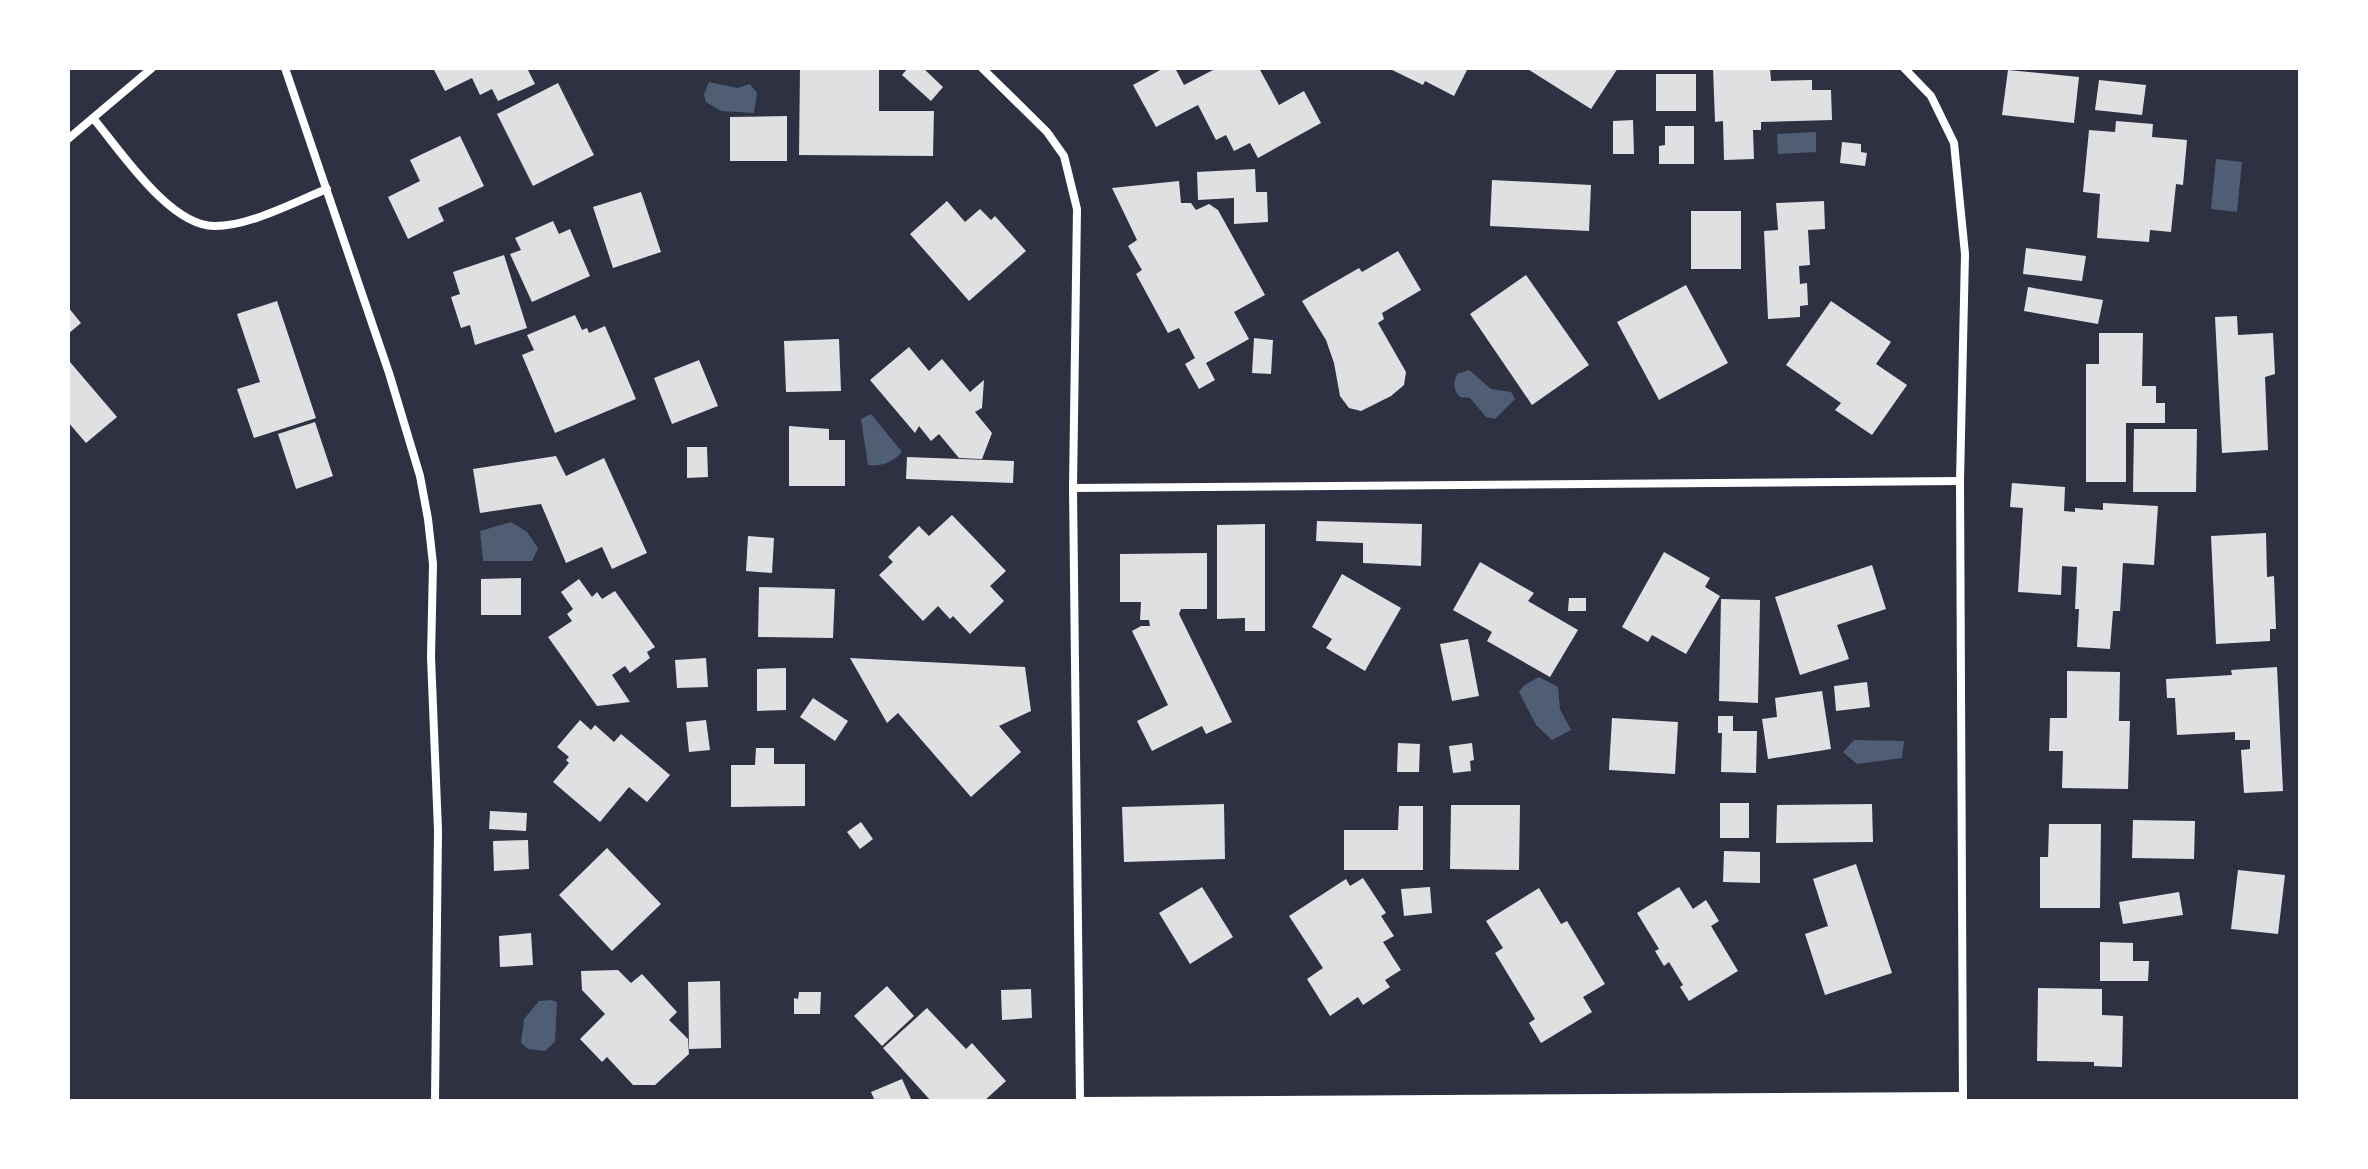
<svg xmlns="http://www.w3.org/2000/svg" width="2368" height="1169" viewBox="0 0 2368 1169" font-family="Quicksand,sans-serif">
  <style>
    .water { fill: #4f5d75 }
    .building { fill: #e0e0e3 }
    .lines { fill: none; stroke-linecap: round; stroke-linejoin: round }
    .minor { stroke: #fff; stroke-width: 8 }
  </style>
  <rect width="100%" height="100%" fill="#2d3142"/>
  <!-- water -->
  <g class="water">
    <path d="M709,82L737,88L750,84L757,93L754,113L721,111L706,102L704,94Z"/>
    <path d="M1816,132V152L1778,154L1777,134Z"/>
    <path d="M2216,159L2242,162L2237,212L2211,209Z"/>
    <path d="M1469,370L1491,389L1511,392L1515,399L1495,419L1486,417L1470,398L1460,397C1453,389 1453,384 1457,374Z"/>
    <path d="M871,414L902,452C893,462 881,467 868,465L861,419Z"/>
    <path d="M511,522L527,532L538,548L532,561H483L480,531Z"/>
    <path d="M1539,677L1558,687L1560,709L1571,730L1552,740L1536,725L1519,692L1523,686Z"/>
    <path d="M1854,740L1904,741L1902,758L1857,764L1843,752Z"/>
    <path d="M551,1000L557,1002L555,1042L545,1051L528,1049L521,1043L524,1019L539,1001Z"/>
  </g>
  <!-- building -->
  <g class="building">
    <path d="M433,68H527L535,84L498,101L492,89L480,95L472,78L445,91Z"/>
    <path d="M800,68H879V111H934L933,156L799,155Z"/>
    <path d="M908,68H923L943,87L931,101L902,75Z"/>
    <path d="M1164,68H1175L1184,85L1217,68H1259L1279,105L1304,91L1321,123L1258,158L1250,143L1234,151L1226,135L1216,140L1198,105L1156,127L1133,85Z"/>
    <path d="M1388,68H1468L1454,96L1425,81L1423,85Z"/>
    <path d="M1526,68H1618L1591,109Z"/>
    <path d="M1713,68H1770L1771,81L1812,80V90H1831L1832,120L1761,122V130H1753L1754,159L1724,160L1723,121L1715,122Z"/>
    <path d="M2008,70L2079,77L2074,123L2002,115Z"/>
    <rect x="1656" y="74" width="40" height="37"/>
    <path d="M2099,80L2146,85L2142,115L2095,110Z"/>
    <path d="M558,83L594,155L533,186L497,114Z"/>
    <path d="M787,116V161H730V117Z"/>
    <path d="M1633,120L1634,154H1613V121Z"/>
    <path d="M2116,121L2153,124L2152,137L2187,140L2183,185L2176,184L2171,232L2150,230L2149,242L2097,238L2100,194L2083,192L2089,130L2115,132Z"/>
    <path d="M1665,126H1694V164H1659V146L1665,145Z"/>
    <path d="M460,136L484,186L438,208L444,221L408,239L388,197L420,181L410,160Z"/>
    <path d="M1842,142L1861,144V152L1867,153L1865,166L1840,163Z"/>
    <path d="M1255,169L1256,192H1267L1268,222L1234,224V198L1198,200L1197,172Z"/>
    <path d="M1492,180L1591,185L1589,231L1490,226Z"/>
    <path d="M1179,181L1181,203H1191L1196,210L1209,204L1218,210L1265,295L1234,312L1249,339L1206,363L1215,380L1199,389L1185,364L1195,358L1179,328L1168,333L1136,274L1142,270L1128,246L1137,240L1112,188Z"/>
    <path d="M641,192L661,252L613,268L593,207Z"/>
    <path d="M947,201L965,222L980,209L991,220L995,216L1026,251L969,301L910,234Z"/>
    <path d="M1824,201L1825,229L1808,230L1810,265L1799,266L1800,284L1807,283L1808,305L1800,306V317L1768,319L1764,231L1778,230L1776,203Z"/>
    <rect x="1691" y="211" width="50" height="58"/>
    <path d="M553,221L559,234L570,229L590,276L532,302L510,254L521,250L515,238Z"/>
    <path d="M2026,248L2086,256L2082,281L2023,274Z"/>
    <path d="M1398,251L1421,290L1382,313L1384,319L1378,323L1406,372L1404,385L1391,396L1361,411L1349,408L1340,396L1334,363L1326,340L1302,301L1359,268L1362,272Z"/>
    <path d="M504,255L527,328L475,345L470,325L461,328L451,297L460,294L453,272Z"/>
    <path d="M1526,275L1589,365L1532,405L1470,314Z"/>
    <path d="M1686,285L1728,363L1659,400L1617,322Z"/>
    <path d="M2028,287L2103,300L2098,324L2024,311Z"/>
    <path d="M277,301L316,418L254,438L237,389L260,382L237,314Z"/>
    <path d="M1831,301L1891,342L1876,364L1907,385L1872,435L1835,410L1841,403L1786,365Z"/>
    <path d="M68,307L81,323L68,334Z"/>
    <path d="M575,315L582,330L587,328L589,333L605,326L636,399L555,433L522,355L534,350L527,335Z"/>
    <path d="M2237,316L2238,335L2273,333L2275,374L2265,377L2268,450L2222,453L2215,317Z"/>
    <path d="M2099,333H2143L2142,386H2156V403H2165V423H2126V482H2086V364H2099Z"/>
    <path d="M1254,338L1273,340L1271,374L1252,373Z"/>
    <path d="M839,339L841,391L786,392L784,341Z"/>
    <path d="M909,347L929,371L942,359L970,392L984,380L982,408L975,412L992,433L982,459L959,458L939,434L931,441L919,426L915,433L870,380Z"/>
    <path d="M699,360L718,406L672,424L654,378Z"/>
    <path d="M70,362L117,417L86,443L68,422V364Z"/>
    <path d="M315,422L333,476L296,489L278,434Z"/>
    <path d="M789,426L829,429V440H845V486H789Z"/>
    <path d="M2134,429H2197L2196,492H2133Z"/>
    <path d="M687,447H707L708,477L687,478Z"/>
    <path d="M556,456L566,476L604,458L647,553L612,569L602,547L566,563L541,504L480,513L473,469Z"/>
    <path d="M907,457L1014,461L1013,483L906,479Z"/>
    <path d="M2012,483L2065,487L2064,511L2075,512V508L2103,510V503L2158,506L2154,565L2123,563L2120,611H2113L2110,649L2077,647L2079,609H2075L2077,567L2062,566L2061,595L2018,592L2023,508L2010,507Z"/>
    <path d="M952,515L1006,571L990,586L1004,601L970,634L953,616L950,619L938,606L923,621L879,575L893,562L888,557L919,526L929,536Z"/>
    <path d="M1317,521L1422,524L1421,566L1363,563V543L1316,541Z"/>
    <path d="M1265,524V631H1245V618L1217,619V525Z"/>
    <path d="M2266,533L2267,577L2274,576L2276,629H2270V641L2216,644L2211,536Z"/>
    <path d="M748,536L774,538L772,573L746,571Z"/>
    <path d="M1664,552L1710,578L1705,587L1720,596L1686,654L1652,635L1648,642L1622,627Z"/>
    <path d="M1207,553V609H1181L1179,614L1232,722L1206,734L1202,726L1152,751L1137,721L1168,705L1132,631L1141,626H1150L1149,620H1140L1141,602H1120V554Z"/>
    <path d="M1480,562L1534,593L1528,601L1578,630L1550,677L1487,641L1492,632L1453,610Z"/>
    <path d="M1872,565L1886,609L1837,625L1849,659L1800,675L1775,597Z"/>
    <path d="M1342,574L1401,608L1365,671L1326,648L1332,639L1312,627Z"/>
    <path d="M521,578V615H481V579Z"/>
    <path d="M579,579L592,597L597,592L602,599L615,591L655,647L647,652L650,658L630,673L625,666L612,675L630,702L597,706L548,637L572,621L567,614L573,609L561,592Z"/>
    <path d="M759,587L835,589L833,638L758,637Z"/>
    <path d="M1569,598H1586V611H1568Z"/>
    <path d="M1721,599L1760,600L1758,703L1719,701Z"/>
    <path d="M1468,639L1479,696L1452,701L1440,644Z"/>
    <path d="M706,658L708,687L677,688L675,660Z"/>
    <path d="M850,658L1025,667L1031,711L999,726L1021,752L971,797L898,713L887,723Z"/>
    <path d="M2277,667L2283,791L2244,793L2241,750L2250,749V740H2235V732L2177,735L2175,698H2167L2166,679L2232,675L2231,670Z"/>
    <path d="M786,668V710L757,711V669Z"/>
    <path d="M2067,671L2120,672L2119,721H2130L2128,789L2062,788L2063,751H2049L2050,718H2067Z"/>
    <path d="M1867,682L1870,707L1836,711L1834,686Z"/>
    <path d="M1822,691L1831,749L1768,759L1762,719L1777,717L1775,698Z"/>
    <path d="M813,698L848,721L835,741L800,717Z"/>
    <path d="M1718,716H1733V731H1757L1756,773L1721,772L1722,733H1718Z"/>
    <path d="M1612,718L1678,722L1675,774L1609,770Z"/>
    <path d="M580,720L591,730L595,725L614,742L621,734L670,775L647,802L629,787L600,822L553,782L569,763L566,760L569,757L557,747Z"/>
    <path d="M706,720L710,750L689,752L686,722Z"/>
    <path d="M1398,743L1420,744L1419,772H1397Z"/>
    <path d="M1472,743L1474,760L1470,761L1471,771L1453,773L1449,746Z"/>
    <path d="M756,748H774V764H805V806L731,807V765H755Z"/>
    <rect x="1720" y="803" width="29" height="35"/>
    <path d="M1224,804L1225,859L1124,862L1122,807Z"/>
    <path d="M1872,804L1873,842L1776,843L1777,805Z"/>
    <path d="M1451,805H1520L1519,870L1450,869Z"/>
    <path d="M1399,806H1423V870H1344V830H1398Z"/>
    <path d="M490,811L527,813L526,831L489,829Z"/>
    <path d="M2133,820L2195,821L2194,859L2132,858Z"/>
    <path d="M861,822L873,839L860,849L847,832Z"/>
    <path d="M2049,824H2101L2100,908H2040V857H2048Z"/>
    <path d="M528,840L529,869L494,871L493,841Z"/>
    <path d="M607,848L661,904L612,951L559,895Z"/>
    <path d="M1724,851L1760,852V883L1723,882Z"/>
    <path d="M1856,864L1892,973L1825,995L1805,934L1828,926L1813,879Z"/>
    <path d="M2238,870L2285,875L2278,934L2231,929Z"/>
    <path d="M1363,878L1386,913L1381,916L1394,936L1383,942L1401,970L1385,980L1390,987L1363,1005L1358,997L1330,1016L1307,979L1323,968L1289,916L1346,879L1350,886Z"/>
    <path d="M1202,887L1233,937L1190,964L1159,913Z"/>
    <path d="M1430,887L1432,913L1404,916L1401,889Z"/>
    <path d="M1679,887L1693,909L1706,900L1719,921L1711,926L1738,971L1689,1001L1680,987L1683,985L1669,962L1664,966L1655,951L1659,949L1637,913Z"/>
    <path d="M1539,888L1561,924L1567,921L1605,984L1583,997L1592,1012L1541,1043L1529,1023L1535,1019L1495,953L1503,948L1486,921Z"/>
    <path d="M2179,892L2183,915L2123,924L2119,902Z"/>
    <path d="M531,933L533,965L500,967L499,936Z"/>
    <path d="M2100,942L2133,943V961H2149L2148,981H2100Z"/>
    <path d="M618,970L631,983L642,974L677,1012L669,1020L688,1039L689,1054L655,1085H633L607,1057L602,1062L580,1039L605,1014L582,990L581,971Z"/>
    <path d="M720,981L721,1048L689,1049L688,982Z"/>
    <path d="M887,986L914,1016L882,1046L854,1016Z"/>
    <path d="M2038,988L2102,989V1015L2123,1016L2122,1067L2094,1066V1062L2037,1061Z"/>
    <path d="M1031,989L1032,1018L1002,1020L1001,990Z"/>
    <path d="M799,992H821L820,1014H794V998L798,999Z"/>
    <path d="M927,1008L966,1049L972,1043L1006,1081L984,1101H931L883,1048Z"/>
    <path d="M902,1079L912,1101H875L871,1092Z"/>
  </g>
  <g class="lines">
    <!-- minor -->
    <g class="minor">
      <path d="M285,68L389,373L420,476L428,519L433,564L431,657L438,830L435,1101"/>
      <path d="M982,68L1047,132L1064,156L1077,209L1073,488L1080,1101"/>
      <path d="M1904,68L1931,96L1954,143L1965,254L1960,481L1963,1101"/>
      <path d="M93,118C120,150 170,227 215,226C250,226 294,202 327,189"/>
      <path d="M68,139L152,68"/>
      <path d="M1073,488L1960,481"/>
      <path d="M1080,1101L1963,1096"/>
    </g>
  </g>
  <!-- border -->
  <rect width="2368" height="1169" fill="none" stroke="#ffffff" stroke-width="140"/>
</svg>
